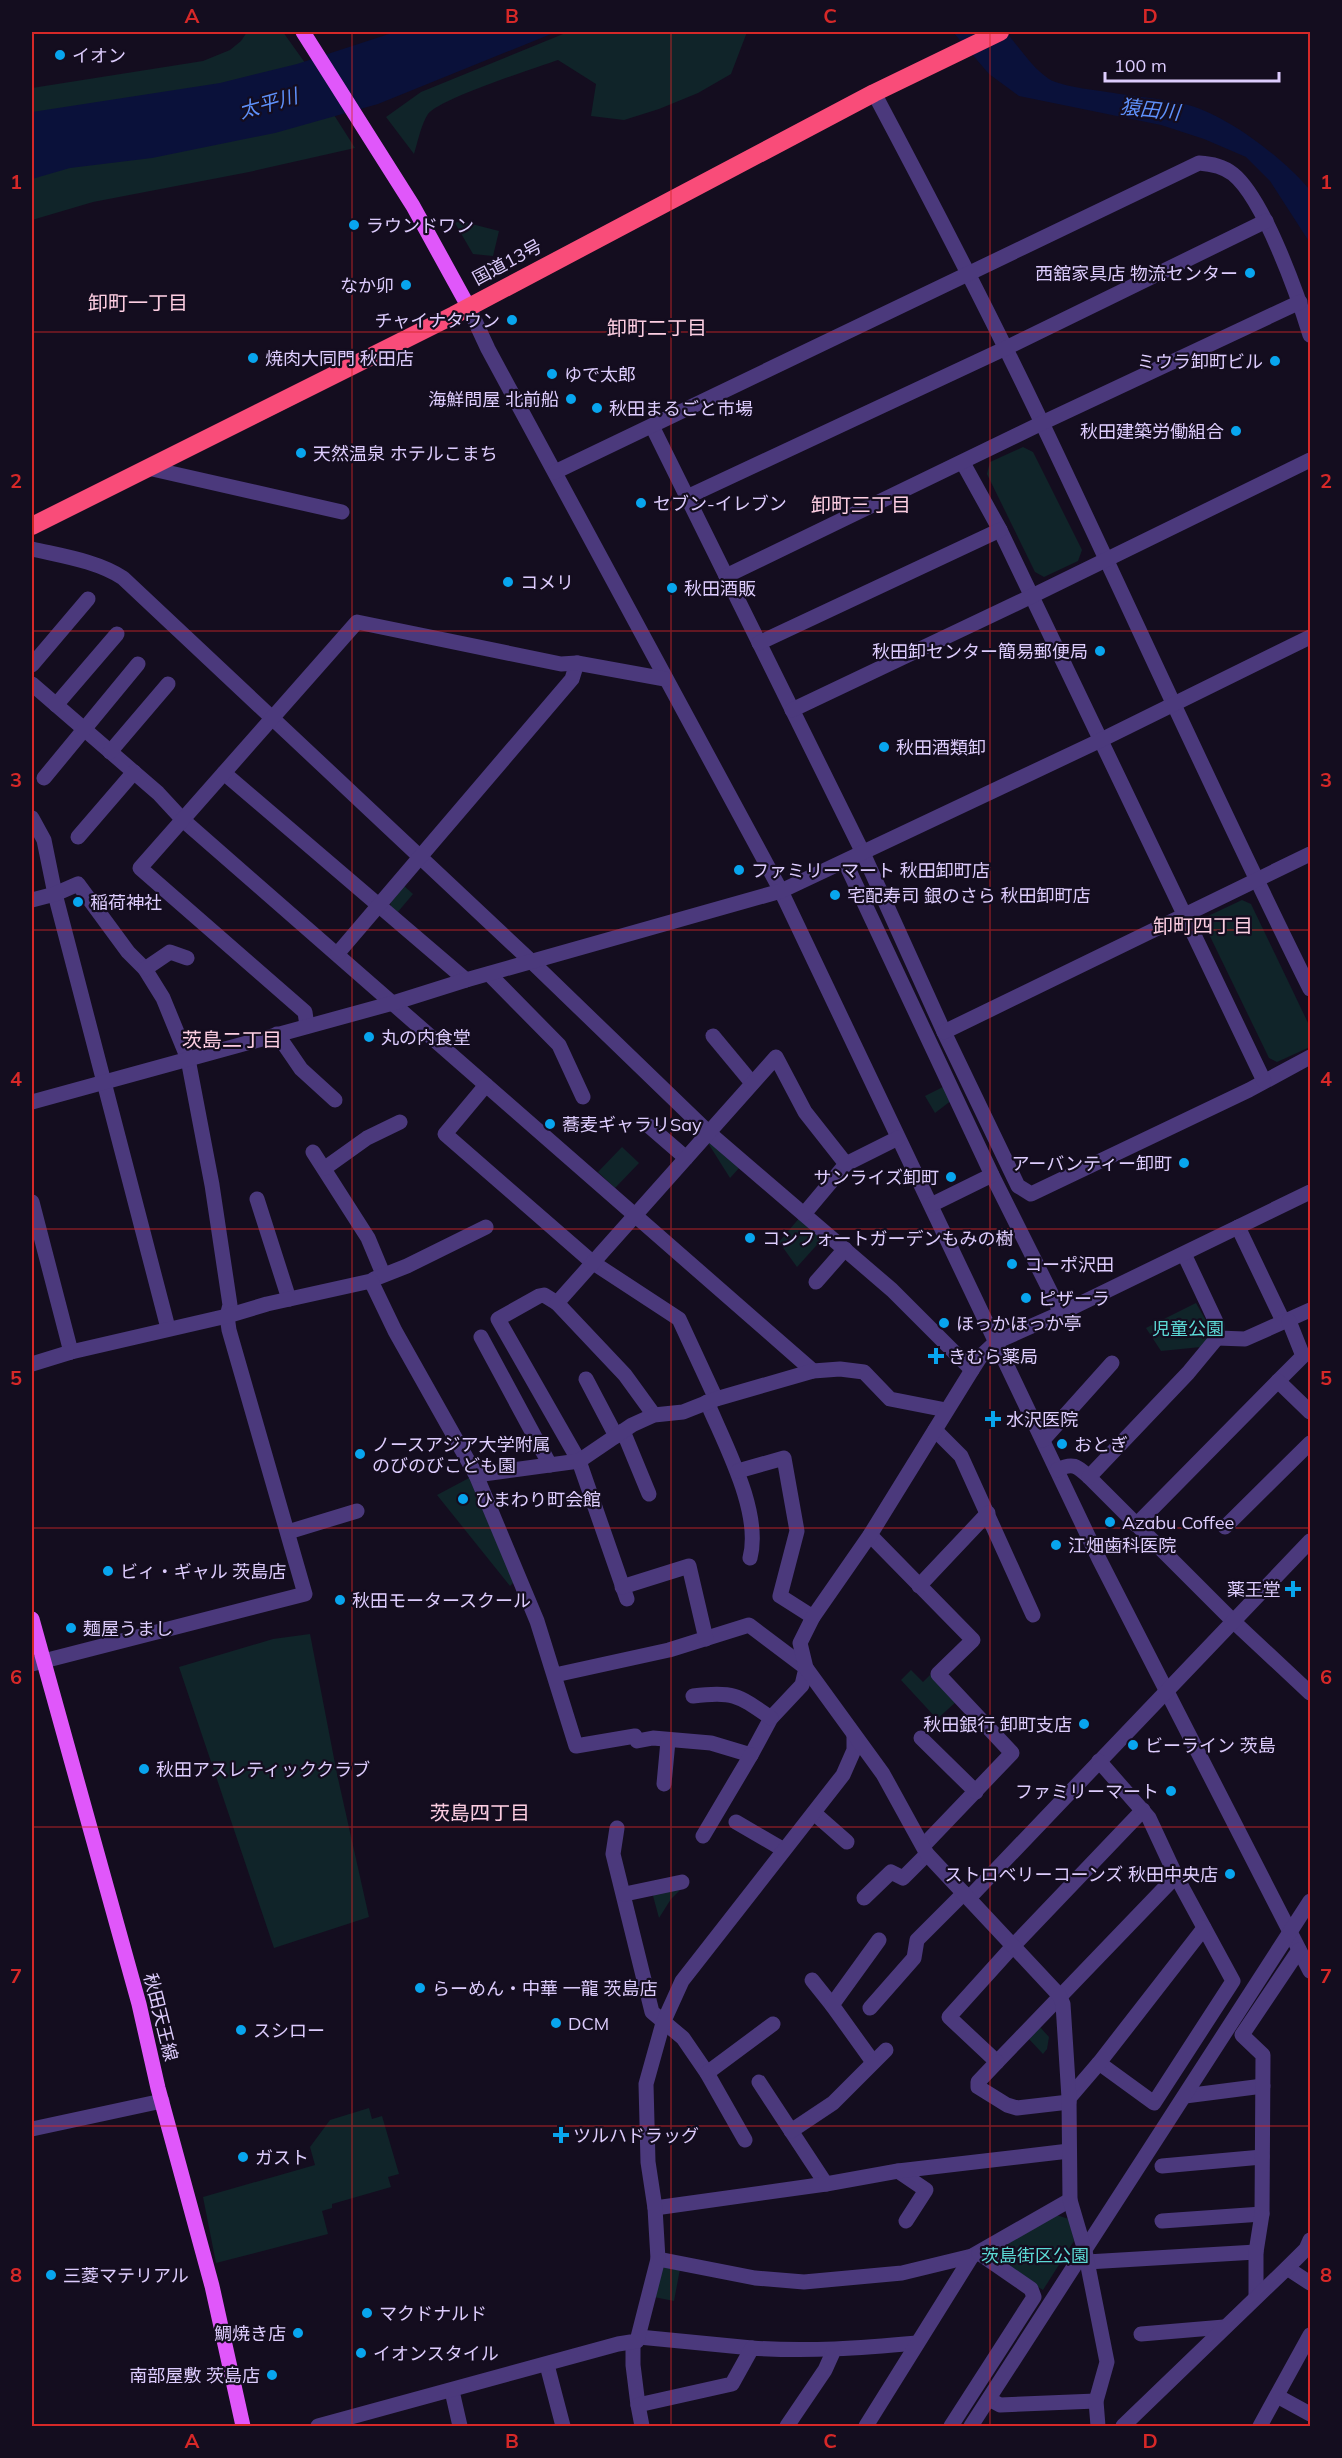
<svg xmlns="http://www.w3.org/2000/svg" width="1342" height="2458" viewBox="0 0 1342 2458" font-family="Mulish,'Noto Sans JP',sans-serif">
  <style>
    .green { fill: #102429 }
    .water { fill: #0a113a }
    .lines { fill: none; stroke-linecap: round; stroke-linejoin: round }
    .minor { stroke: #4b397c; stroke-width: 15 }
    .major { stroke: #e057fa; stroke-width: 15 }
    .highway { stroke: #f94c79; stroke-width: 18 }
    .grid { fill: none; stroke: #d62828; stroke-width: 1.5; stroke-opacity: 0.55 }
    .poi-dot { fill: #08a5ee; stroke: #140d1f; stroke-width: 2 }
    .labels { text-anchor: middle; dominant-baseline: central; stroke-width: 4.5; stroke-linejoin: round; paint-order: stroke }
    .poi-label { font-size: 18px; fill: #ddccfd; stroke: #140d1f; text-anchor: start }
    .street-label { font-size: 18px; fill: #ddccfd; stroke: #140d1f }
    .park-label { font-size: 18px; fill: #5cdad6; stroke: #140d1f }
    .water-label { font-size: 20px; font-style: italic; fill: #5e90fa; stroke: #140d1f }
    .neighbourhood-label { font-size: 20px; fill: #fdcee2; stroke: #140d1f }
    .neatline { fill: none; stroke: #d62828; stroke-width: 2 }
    .grid-label { font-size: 20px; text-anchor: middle; font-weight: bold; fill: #d62828 }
  </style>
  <rect width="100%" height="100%" fill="#140d1f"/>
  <!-- green -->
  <g class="green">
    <path d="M247,32H283L308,67L161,99L32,114V88L203,61L230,50L241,41Z"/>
    <path d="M568,32H747L731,74L698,93L659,109L624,120L591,116L596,84L558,60C535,68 439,99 428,114C421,125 418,141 414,154L386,117L421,92Z"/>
    <path d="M334,115L355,148L249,172L93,202L32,220V174Z"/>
    <path d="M460,221L499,231L493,256L473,254L455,223Z"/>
    <path d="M1023,447L1033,452L1082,550L1078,561L1044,577L1035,572L987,474L990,462Z"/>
    <path d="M403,885L413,894L397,913L391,908L390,900Z"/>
    <path d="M1242,900L1251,904L1310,1027V1047L1277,1062L1269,1058L1205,926L1208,916Z"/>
    <path d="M945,1086L952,1100L935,1113L925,1096Z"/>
    <path d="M708,1143H714L740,1167L730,1178Z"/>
    <path d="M622,1147L639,1163L615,1188L598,1172Z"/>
    <path d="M801,1216L824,1237L797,1267L779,1242Z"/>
    <path d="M1196,1303L1212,1331V1340L1201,1347L1161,1351L1146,1328Z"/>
    <path d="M469,1478L514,1582L510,1586L437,1495Z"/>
    <path d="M310,1634L337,1774L369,1917L274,1948L179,1667L273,1639Z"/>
    <path d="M911,1670L923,1682L932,1673L957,1701L937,1719L901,1680Z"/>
    <path d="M685,1885L671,1899L659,1918L652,1892Z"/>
    <path d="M1039,2026L1049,2037L1047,2049L1043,2054L1028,2038Z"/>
    <path d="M369,2108L372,2119L382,2116L399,2174L388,2177L391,2187L332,2204V2208L322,2211L328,2234L216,2263L203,2197L315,2165L310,2147L330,2120Z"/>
    <path d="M1053,2214L1069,2219L1074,2241L1043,2290L994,2260V2253Z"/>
    <path d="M660,2265L680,2269L674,2301L654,2297Z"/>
  </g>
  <!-- water -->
  <g class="water">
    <path d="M395,32H556L378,104L275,133L152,158L70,168L32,179V112L220,83L297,64Z"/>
    <path d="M953,32H1006C1019,47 1032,68 1049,79C1061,87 1104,91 1120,94C1141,97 1163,99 1184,104C1225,113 1283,158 1310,190V243L1270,181L1246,157L1204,139L1161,125L1019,96L989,74Z"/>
  </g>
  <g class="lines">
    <!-- minor -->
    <g class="minor">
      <path d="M874,93C932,202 989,312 1042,423C1132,612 1217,802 1310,989"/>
      <path d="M468,306L488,349L781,891L1099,1559L1310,1971"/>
      <path d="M652,426L863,853L944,1032L1018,1186L1031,1194L1249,1090L1310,1057"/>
      <path d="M963,463L1000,530L1264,1081"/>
      <path d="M148,468L342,512"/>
      <path d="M555,472L1199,163C1212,164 1223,166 1233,174C1264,199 1298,296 1310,335"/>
      <path d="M687,497L1006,348L1266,221"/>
      <path d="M32,549C62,556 97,561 123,578L532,962L708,1132L892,1290L972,1370"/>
      <path d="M726,576L1042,423L1300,302"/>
      <path d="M759,643L1000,530"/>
      <path d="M32,665L88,599"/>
      <path d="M32,684L158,793L183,820L813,1371"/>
      <path d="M56,705L117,634"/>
      <path d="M792,710L1032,596L1310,460"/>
      <path d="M110,752L168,684"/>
      <path d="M224,773L466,980"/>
      <path d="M44,778L138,664"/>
      <path d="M32,818L44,840L55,894L168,1328"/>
      <path d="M78,837L134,772"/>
      <path d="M845,862L992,1175L1061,1313"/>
      <path d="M32,900L55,894L78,884L128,952L145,969L163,998L188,1059L212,1185L230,1305L227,1316L229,1330L305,1594L32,1664"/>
      <path d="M338,953L572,679L577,663"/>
      <path d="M145,969L170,952L187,958"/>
      <path d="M489,974L559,1045L583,1097"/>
      <path d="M307,1026L305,1012L140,868L357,622L561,664L577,663L665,679"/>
      <path d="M944,1032L1310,854"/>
      <path d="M277,1034L301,1069L335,1100"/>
      <path d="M713,1036L752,1083"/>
      <path d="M486,1085L445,1134L592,1262L679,1319L716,1399"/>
      <path d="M32,1102L393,1003L466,980L781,891L1101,740L1310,637"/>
      <path d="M649,1126L686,1158"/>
      <path d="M313,1152L368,1238L383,1274"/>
      <path d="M325,1168L367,1138L400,1122"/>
      <path d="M257,1199L289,1299"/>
      <path d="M32,1202L71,1352"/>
      <path d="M931,1205L992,1175"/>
      <path d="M804,1214L846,1164"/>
      <path d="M1238,1227L1283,1321"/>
      <path d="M374,1279L407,1266L486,1227"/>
      <path d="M816,1282L845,1249"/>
      <path d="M557,1303L544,1295L539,1296L498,1319L579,1461L627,1599"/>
      <path d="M481,1337L550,1465"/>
      <path d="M1217,1338L1245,1339L1310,1310"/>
      <path d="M32,1364L71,1352L227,1316L267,1304L371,1281L395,1331L476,1475L537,1621L576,1746L635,1736L637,1741L653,1738L711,1743L751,1755L771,1718L802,1685L806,1668L749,1625L669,1650L555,1675"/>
      <path d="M586,1379L616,1436"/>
      <path d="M1278,1381L1303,1356L1289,1321"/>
      <path d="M707,1402C725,1445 762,1512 750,1558"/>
      <path d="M654,1415L625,1375L557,1303L776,1057L805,1112L846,1164L898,1138"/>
      <path d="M935,1430L961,1456L1033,1615"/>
      <path d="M623,1431L649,1494"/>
      <path d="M1043,1440L1112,1363"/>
      <path d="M1057,1470C1073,1462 1077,1466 1089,1477L1233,1621L1310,1693"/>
      <path d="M738,1471L784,1458L797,1531L780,1596L813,1617"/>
      <path d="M476,1475L579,1461L632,1425L654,1415L683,1412L716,1399L813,1371L840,1369L864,1372L890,1399L946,1410"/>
      <path d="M1089,1477L1188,1373L1217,1338V1324L1184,1254"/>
      <path d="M1136,1525L1278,1381L1310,1412"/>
      <path d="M1225,1527L1310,1443"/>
      <path d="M288,1532L357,1511"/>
      <path d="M870,1535L973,1640L938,1674L1012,1753L924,1845"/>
      <path d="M919,1586L988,1513"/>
      <path d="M622,1587L689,1566L706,1639"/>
      <path d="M693,1696C734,1691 738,1695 771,1718"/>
      <path d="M921,1738L976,1792"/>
      <path d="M664,1784L668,1741"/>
      <path d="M1143,1810L1014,1945L949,2017L997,2062L1176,1876"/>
      <path d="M814,1813L847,1842"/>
      <path d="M736,1822L784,1850"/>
      <path d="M617,1828L613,1854L652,2012L683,2038L707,2073L745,2140"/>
      <path d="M703,1836L751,1755"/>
      <path d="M625,1894L682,1882"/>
      <path d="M864,1898L891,1872L903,1878L927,1854"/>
      <path d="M969,1898L1310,1541"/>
      <path d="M812,1980L832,2005"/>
      <path d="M870,2008L914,1958L917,1940L964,1893"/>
      <path d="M873,2062L832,2005L879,1940"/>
      <path d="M997,2062L978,2082V2087L1007,2105L1017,2108L1069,2102"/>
      <path d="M1099,2063L1154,2103L1233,1981L1176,1876L1149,1818L1099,1761"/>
      <path d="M707,2073L773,2024"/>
      <path d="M759,2082L826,2184"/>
      <path d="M1185,2096L1263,2086"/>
      <path d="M1069,2098L1099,2063L1204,1928"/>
      <path d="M32,2129L162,2101"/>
      <path d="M791,2131L833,2103L886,2050"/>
      <path d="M1162,2166L1262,2157"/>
      <path d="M898,2171L926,2190L906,2221"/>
      <path d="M655,2208L826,2184L898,2171L1069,2151"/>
      <path d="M1162,2221L1262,2214"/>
      <path d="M658,2259L755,2278L804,2282L902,2273L972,2256L1070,2200"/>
      <path d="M1087,2262L1256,2252"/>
      <path d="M1287,2268L1310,2283"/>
      <path d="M1256,2297V2252L1262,2214L1263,2055L1242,2035L1299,1950"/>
      <path d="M1141,2334L1224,2327"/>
      <path d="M639,2337L752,2348"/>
      <path d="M633,2344V2365L638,2405"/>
      <path d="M547,2365L563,2426"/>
      <path d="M452,2391L460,2426"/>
      <path d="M1277,2396L1310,2414"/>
      <path d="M989,2399L1000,2405L1096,2401"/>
      <path d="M318,2426L618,2344L637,2341L658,2259L655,2208L648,2162L646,2084L663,2023L682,1981L843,1775L854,1750V1736"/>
      <path d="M642,2426L638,2405L732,2384L752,2348C808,2352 862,2348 917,2343"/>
      <path d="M787,2426L825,2370L834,2350"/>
      <path d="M866,2426L972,2256"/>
      <path d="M951,2426L1034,2297L1031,2289L979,2253"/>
      <path d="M971,2426L1310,1901"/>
      <path d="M1098,2426L1096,2401L1107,2362L1085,2251L1070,2200L1069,2098L1063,2004L1059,1995L927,1854L883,1774L806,1668L800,1643L813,1617L870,1535L972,1370L981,1356L996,1342L1061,1313L1310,1192"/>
      <path d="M1123,2426L1287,2268L1306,2249L1310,2240"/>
      <path d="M1260,2426L1310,2335"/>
    </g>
    <!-- major -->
    <g class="major">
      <path d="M303,32L413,206L468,306"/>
      <path d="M32,1619L139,2004L158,2088L212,2286L243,2426"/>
    </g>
    <!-- highway -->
    <path class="highway" d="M32,526L454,315L874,93L1000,32"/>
  </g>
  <!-- grid -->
  <path class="grid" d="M352,32V2426M671,32V2426M990,32V2426M32,332H1310M32,631H1310M32,930H1310M32,1229H1310M32,1528H1310M32,1827H1310M32,2126H1310"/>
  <!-- markers -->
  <g class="poi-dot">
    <circle cx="60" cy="55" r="6"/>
    <circle cx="354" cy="225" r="6"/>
    <circle cx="1250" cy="273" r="6"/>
    <circle cx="406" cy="285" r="6"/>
    <circle cx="512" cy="320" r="6"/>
    <circle cx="253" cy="358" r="6"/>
    <circle cx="1275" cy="361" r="6"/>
    <circle cx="552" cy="374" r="6"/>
    <circle cx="571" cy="399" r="6"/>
    <circle cx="597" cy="408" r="6"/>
    <circle cx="1236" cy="431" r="6"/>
    <circle cx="301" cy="453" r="6"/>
    <circle cx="641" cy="503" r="6"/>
    <circle cx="508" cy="582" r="6"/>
    <circle cx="672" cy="588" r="6"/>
    <circle cx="1100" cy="651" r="6"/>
    <circle cx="884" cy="747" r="6"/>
    <circle cx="739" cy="870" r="6"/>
    <circle cx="835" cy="895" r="6"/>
    <circle cx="78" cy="902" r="6"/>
    <circle cx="369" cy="1037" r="6"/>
    <circle cx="550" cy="1124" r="6"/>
    <circle cx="1184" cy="1163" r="6"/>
    <circle cx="951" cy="1177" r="6"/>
    <circle cx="750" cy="1238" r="6"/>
    <circle cx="1012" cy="1264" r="6"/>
    <circle cx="1026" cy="1298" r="6"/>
    <circle cx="944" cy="1323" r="6"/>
    <path d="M933 1347h6v6h6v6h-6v6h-6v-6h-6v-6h6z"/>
    <path d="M990 1410h6v6h6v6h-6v6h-6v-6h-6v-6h6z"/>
    <circle cx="1062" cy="1444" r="6"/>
    <circle cx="360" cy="1454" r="6"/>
    <circle cx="463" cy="1499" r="6"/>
    <circle cx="1110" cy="1522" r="6"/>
    <circle cx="1056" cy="1545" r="6"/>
    <circle cx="108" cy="1571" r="6"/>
    <path d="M1290 1580h6v6h6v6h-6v6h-6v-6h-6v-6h6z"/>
    <circle cx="340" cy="1600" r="6"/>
    <circle cx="71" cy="1628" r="6"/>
    <circle cx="1084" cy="1724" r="6"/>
    <circle cx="1133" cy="1745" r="6"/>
    <circle cx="144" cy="1769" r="6"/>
    <circle cx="1171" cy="1791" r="6"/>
    <circle cx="1230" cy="1874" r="6"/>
    <circle cx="420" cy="1988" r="6"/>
    <circle cx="556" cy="2023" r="6"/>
    <circle cx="241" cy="2030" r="6"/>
    <path d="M558 2126h6v6h6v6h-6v6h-6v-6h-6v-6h6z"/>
    <circle cx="243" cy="2157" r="6"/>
    <circle cx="51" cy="2275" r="6"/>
    <circle cx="367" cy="2313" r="6"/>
    <circle cx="298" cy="2333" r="6"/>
    <circle cx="361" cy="2353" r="6"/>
    <circle cx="272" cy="2375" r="6"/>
  </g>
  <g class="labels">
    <!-- poi labels -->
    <g class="poi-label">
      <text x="72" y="55">イオン</text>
      <text x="366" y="225">ラウンドワン</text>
      <text x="1238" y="273" text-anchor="end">西舘家具店 物流センター</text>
      <text x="394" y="285" text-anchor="end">なか卯</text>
      <text x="500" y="320" text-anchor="end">チャイナタウン</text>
      <text x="265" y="358">焼肉大同門 秋田店</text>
      <text x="1263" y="361" text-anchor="end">ミウラ卸町ビル</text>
      <text x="564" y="374">ゆで太郎</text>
      <text x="559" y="399" text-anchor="end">海鮮問屋 北前船</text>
      <text x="609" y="408">秋田まるごと市場</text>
      <text x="1224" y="431" text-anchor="end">秋田建築労働組合</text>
      <text x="313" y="453">天然温泉 ホテルこまち</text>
      <text x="653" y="503">セブン-イレブン</text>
      <text x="520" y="582">コメリ</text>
      <text x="684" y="588">秋田酒販</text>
      <text x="1088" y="651" text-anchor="end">秋田卸センター簡易郵便局</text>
      <text x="896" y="747">秋田酒類卸</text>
      <text x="751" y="870">ファミリーマート 秋田卸町店</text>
      <text x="847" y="895">宅配寿司 銀のさら 秋田卸町店</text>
      <text x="90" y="902">稲荷神社</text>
      <text x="381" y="1037">丸の内食堂</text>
      <text x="562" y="1124">蕎麦ギャラリSay</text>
      <text x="1172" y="1163" text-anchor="end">アーバンティー卸町</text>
      <text x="939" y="1177" text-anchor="end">サンライズ卸町</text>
      <text x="762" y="1238">コンフォートガーデンもみの樹</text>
      <text x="1024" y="1264">コーポ沢田</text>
      <text x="1038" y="1298">ピザーラ</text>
      <text x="956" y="1323">ほっかほっか亭</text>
      <text x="948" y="1356">きむら薬局</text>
      <text x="1006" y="1419">水沢医院</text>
      <text x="372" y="1444">ノースアジア大学附属<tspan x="372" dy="21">のびのびこども園</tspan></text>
      <text x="1074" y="1444">おとぎ</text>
      <text x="475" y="1499">ひまわり町会館</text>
      <text x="1122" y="1522">Azabu Coffee</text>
      <text x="1068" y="1545">江畑歯科医院</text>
      <text x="120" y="1571">ビィ・ギャル 茨島店</text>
      <text x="1281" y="1589" text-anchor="end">薬王堂</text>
      <text x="352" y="1600">秋田モータースクール</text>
      <text x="83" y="1628">麺屋うまし</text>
      <text x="1072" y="1724" text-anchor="end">秋田銀行 卸町支店</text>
      <text x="1145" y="1745">ビーライン 茨島</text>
      <text x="156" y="1769">秋田アスレティッククラブ</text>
      <text x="1159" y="1791" text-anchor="end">ファミリーマート</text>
      <text x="1218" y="1874" text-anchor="end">ストロベリーコーンズ 秋田中央店</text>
      <text x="432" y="1988">らーめん・中華 一龍 茨島店</text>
      <text x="568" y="2023">DCM</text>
      <text x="253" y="2030">スシロー</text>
      <text x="573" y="2135">ツルハドラッグ</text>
      <text x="255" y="2157">ガスト</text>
      <text x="63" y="2275">三菱マテリアル</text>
      <text x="379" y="2313">マクドナルド</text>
      <text x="286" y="2333" text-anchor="end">鯛焼き店</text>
      <text x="373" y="2353">イオンスタイル</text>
      <text x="260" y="2375" text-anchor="end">南部屋敷 茨島店</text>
    </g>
    <!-- street labels -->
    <g class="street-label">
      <text transform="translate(507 262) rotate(-28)">国道13号</text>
      <text transform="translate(161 2017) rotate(76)">秋田天王線</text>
    </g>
    <!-- park labels -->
    <g class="park-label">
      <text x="1188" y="1328">児童公園</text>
      <text x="1035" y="2255">茨島街区公園</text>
    </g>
    <!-- water labels -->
    <g class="water-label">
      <text transform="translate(268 103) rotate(-16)">太平川</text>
      <text transform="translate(1150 109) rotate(6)">猿田川</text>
    </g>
    <!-- neighbourhood labels -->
    <g class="neighbourhood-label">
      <text x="138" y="302">卸町一丁目</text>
      <text x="657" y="327">卸町二丁目</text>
      <text x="861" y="504">卸町三丁目</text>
      <text x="1203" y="925">卸町四丁目</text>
      <text x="232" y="1039">茨島二丁目</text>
      <text x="480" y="1812">茨島四丁目</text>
    </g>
  </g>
  <!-- border -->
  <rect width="1342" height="2458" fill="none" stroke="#140d1f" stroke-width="66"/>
  <!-- scale -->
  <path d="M1105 72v9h174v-9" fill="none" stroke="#ddccfd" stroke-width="3"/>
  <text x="1114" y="72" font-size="18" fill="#ddccfd" stroke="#140d1f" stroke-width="4.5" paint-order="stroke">100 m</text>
  <rect x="33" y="33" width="1276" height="2392" class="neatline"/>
  <g class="grid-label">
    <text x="192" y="23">A</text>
    <text x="512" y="23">B</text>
    <text x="830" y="23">C</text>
    <text x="1150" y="23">D</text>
    <text x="16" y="189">1</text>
    <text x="1326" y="189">1</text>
    <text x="16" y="488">2</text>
    <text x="1326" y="488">2</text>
    <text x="16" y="787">3</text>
    <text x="1326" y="787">3</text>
    <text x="16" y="1086">4</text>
    <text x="1326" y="1086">4</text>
    <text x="16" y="1385">5</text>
    <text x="1326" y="1385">5</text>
    <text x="16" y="1684">6</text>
    <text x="1326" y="1684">6</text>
    <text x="16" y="1983">7</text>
    <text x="1326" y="1983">7</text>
    <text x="16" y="2282">8</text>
    <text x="1326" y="2282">8</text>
    <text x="192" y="2448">A</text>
    <text x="512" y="2448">B</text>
    <text x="830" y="2448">C</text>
    <text x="1150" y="2448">D</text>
  </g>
</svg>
